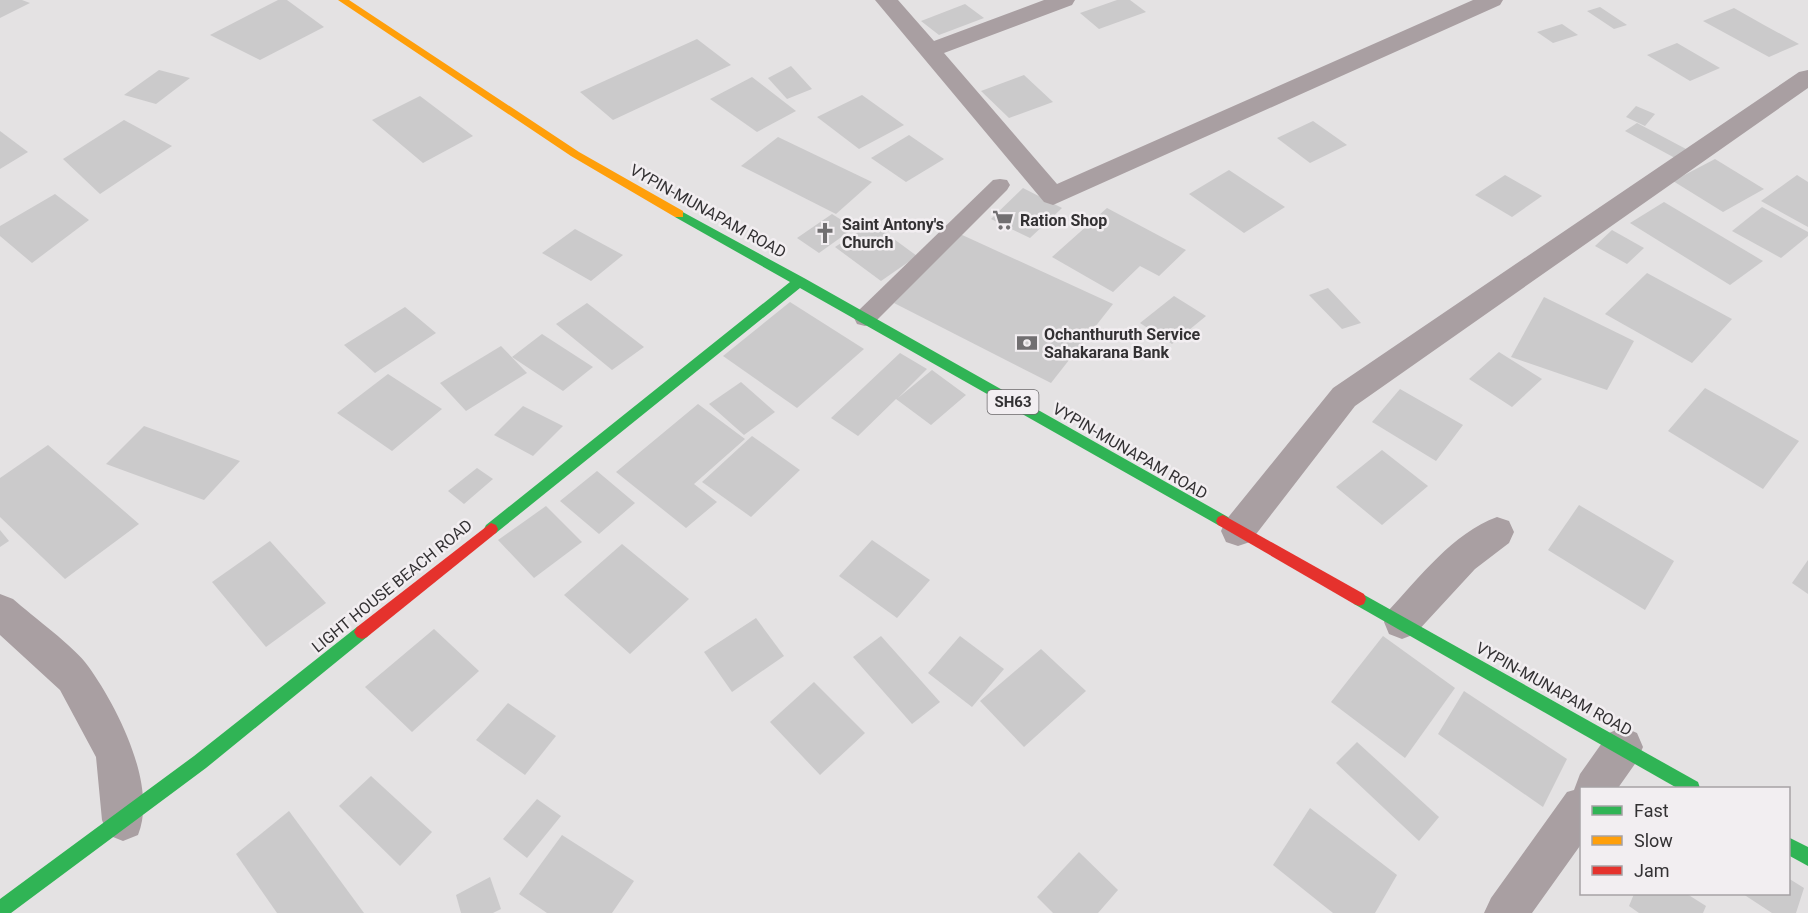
<svg xmlns="http://www.w3.org/2000/svg" width="1808" height="913" viewBox="0 0 1808 913" font-family="Roboto,sans-serif">
  <style>
    .building { fill: #cbcacb }
    .lines { fill: none; stroke-linecap: round; stroke-linejoin: round }
    .lane { fill: #a99fa2; fill-rule: evenodd }
    .street { fill: #a99fa2; fill-rule: evenodd }
    .fast { fill: #30b455; fill-rule: evenodd }
    .slow { fill: #ff9f0a; fill-rule: evenodd }
    .jam { fill: #e5322d; fill-rule: evenodd }
    .labels { text-anchor: middle; dominant-baseline: central; stroke-width: 5; stroke-linejoin: round; paint-order: stroke }
    .shield { fill: #f2eef1; stroke: #6c6a6c; stroke-width: 1.5 }
    .shield-label { font-size: 15px; font-weight: bold; fill: #333133 }
    .street-label { font-size: 16px; fill: #333133; stroke: #f2eef1 }
    .poi-label { font-size: 16px; font-weight: bold; fill: #333133; stroke: #f2eef1; text-anchor: start }
  </style>
  <rect width="100%" height="100%" fill="#e4e2e3"/>
  <!-- building -->
  <g class="building">
    <path d="M0,0H22L30,3L0,18Z"/>
    <path d="M278,0H287L324,27L260,60L210,35Z"/>
    <path d="M1117,0H1130L1146,12L1099,29L1080,13Z"/>
    <path d="M965,4L984,18L939,35L921,21Z"/>
    <path d="M1600,7L1627,25L1614,29L1587,11Z"/>
    <path d="M1734,8L1764,25L1799,44L1769,57L1703,21Z"/>
    <path d="M1562,24L1578,35L1553,43L1537,32Z"/>
    <path d="M697,39L731,65L613,120L580,92Z"/>
    <path d="M1677,43L1720,68L1690,81L1647,55Z"/>
    <path d="M791,66L812,89L787,99L768,78Z"/>
    <path d="M159,70L190,78L156,104L124,95Z"/>
    <path d="M1024,75L1053,102L1009,118L981,91Z"/>
    <path d="M752,77L796,111L757,132L710,99Z"/>
    <path d="M862,95L904,125L859,149L817,117Z"/>
    <path d="M420,96L473,136L423,163L372,120Z"/>
    <path d="M1636,106L1655,114L1645,126L1626,117Z"/>
    <path d="M124,120L172,146L100,194L63,159Z"/>
    <path d="M1313,121L1347,145L1310,163L1277,138Z"/>
    <path d="M1637,123L1686,149L1675,158L1625,131Z"/>
    <path d="M0,131L28,152L0,169Z"/>
    <path d="M909,135L944,159L906,182L871,158Z"/>
    <path d="M778,137L872,182L836,214L741,166Z"/>
    <path d="M1715,159L1764,189L1723,212L1673,181Z"/>
    <path d="M1229,170L1285,207L1244,233L1189,194Z"/>
    <path d="M1505,175L1542,196L1512,217L1475,195Z"/>
    <path d="M1797,175L1808,182V227L1761,201Z"/>
    <path d="M1023,188L1062,208L1030,238L991,219Z"/>
    <path d="M55,194L89,220L32,263L0,236V226Z"/>
    <path d="M1664,202L1763,261L1730,285L1630,223Z"/>
    <path d="M1762,207L1808,232V236L1781,258L1732,231Z"/>
    <path d="M1107,208L1186,250L1159,276L1140,266L1113,292L1052,257Z"/>
    <path d="M832,214L854,228L819,253L797,238Z"/>
    <path d="M872,223L917,256L881,281L835,247Z"/>
    <path d="M575,229L623,255L591,281L542,253Z"/>
    <path d="M1612,230L1644,248L1627,264L1595,246Z"/>
    <path d="M960,234L1113,304L1051,383L894,303Z"/>
    <path d="M1647,273L1732,319L1692,363L1605,314Z"/>
    <path d="M1328,288L1361,323L1342,329L1309,295Z"/>
    <path d="M1174,296L1206,316L1172,344L1140,323Z"/>
    <path d="M1544,297L1634,341L1607,390L1511,357Z"/>
    <path d="M790,302L864,349L797,408L723,356Z"/>
    <path d="M587,303L644,347L612,370L556,324Z"/>
    <path d="M405,307L436,333L375,373L344,345Z"/>
    <path d="M542,334L593,367L563,391L512,357Z"/>
    <path d="M501,346L527,373L466,411L440,383Z"/>
    <path d="M1499,352L1542,379L1512,407L1469,379Z"/>
    <path d="M900,353L927,369L898,398L932,370L966,395L931,425L896,399L858,436L831,418Z"/>
    <path d="M388,374L442,409L392,451L337,413Z"/>
    <path d="M741,382L775,412L744,435L709,404Z"/>
    <path d="M1705,388L1799,441L1763,489L1668,431Z"/>
    <path d="M1400,389L1463,425L1436,461L1372,422Z"/>
    <path d="M698,404L745,439L694,484L717,502L686,528L616,472Z"/>
    <path d="M523,406L563,426L533,456L494,435Z"/>
    <path d="M144,426L240,461L204,500L106,464Z"/>
    <path d="M752,436L800,470L751,517L702,482Z"/>
    <path d="M48,445L139,524L65,579L0,517V478Z"/>
    <path d="M1382,450L1428,486L1382,525L1336,487Z"/>
    <path d="M477,468L493,479L464,504L448,491Z"/>
    <path d="M597,471L635,503L599,534L560,501Z"/>
    <path d="M1579,505L1674,561L1645,610L1548,550Z"/>
    <path d="M546,506L582,542L534,578L498,540Z"/>
    <path d="M0,530L9,541L0,547Z"/>
    <path d="M872,540L930,580L897,618L839,576Z"/>
    <path d="M270,541L326,603L266,647L212,582Z"/>
    <path d="M622,544L689,599L630,654L564,595Z"/>
    <path d="M1808,560V594L1792,583Z"/>
    <path d="M756,618L784,656L732,692L704,652Z"/>
    <path d="M434,629L479,671L412,732L365,687Z"/>
    <path d="M881,636L940,702L912,724L853,657Z"/>
    <path d="M960,636L1004,669L972,707L928,673Z"/>
    <path d="M1383,636L1455,688L1405,758L1331,702Z"/>
    <path d="M1041,649L1086,691L1024,747L980,701Z"/>
    <path d="M814,682L865,733L820,775L770,722Z"/>
    <path d="M1464,691L1567,759L1543,807L1438,734Z"/>
    <path d="M508,703L556,736L525,775L476,740Z"/>
    <path d="M1357,742L1439,817L1419,841L1336,763Z"/>
    <path d="M371,776L432,832L400,866L339,806Z"/>
    <path d="M537,799L561,816L527,858L503,839Z"/>
    <path d="M1310,808L1397,875L1375,913H1333L1273,865Z"/>
    <path d="M289,811L364,913H277L236,854Z"/>
    <path d="M562,835L634,881L612,913H547L519,894Z"/>
    <path d="M1079,852L1118,890L1098,913H1053L1037,897Z"/>
    <path d="M490,877L501,909L493,913H461L456,895Z"/>
    <path d="M1788,878L1804,888L1796,913H1772L1743,894H1788Z"/>
    <path d="M1634,894H1687L1706,906L1703,913H1639L1629,906Z"/>
  </g>
  <g class="lines">
    <!-- lane -->
    <path class="lane" d="M1000,179L1007,180L1010,185L1007,190L873,324L865,326L857,324L854,318L857,312L993,180Z"/>
    <!-- street -->
    <g class="street">
      <path d="M875,0H898L934,41L1044,0H1075L1072,5L944,53L1057,184L1473,0H1503L1500,5L1053,205L1044,202Z"/>
      <path d="M1808,70V88L1355,406L1250,542L1238,546L1226,542L1221,531L1226,520L1333,388L1799,72Z"/>
      <path d="M1497,517L1509,521L1514,532L1509,543L1475,569L1415,634L1402,639L1389,634L1384,622L1389,610C1420,577 1453,533 1497,517Z"/>
      <path d="M0,594L13,599C32,616 75,647 88,666C117,706 158,786 138,835L123,841L108,835L102,820L96,757L60,690L0,635Z"/>
      <path d="M1623,727L1637,733L1643,747L1637,761L1618,788H1582V843L1532,913H1484L1491,898L1567,792L1574,790L1580,774L1609,733Z"/>
    </g>
    <!-- fast -->
    <g class="fast">
      <path d="M679,210L804,278L1228,517L1230,521L1228,525L1223,527L1218,525L800,288L496,533L491,535L486,533L484,529L486,525L790,282L675,217V211Z"/>
      <path d="M1359,592L1698,782L1700,788H1677L1354,604L1352,599L1354,594Z"/>
      <path d="M362,625L367,627L370,632L367,637L206,768L11,913H0V899L194,756L357,627Z"/>
      <path d="M1788,837L1808,847V866L1788,855Z"/>
    </g>
    <!-- slow -->
    <path class="slow" d="M338,0H349L579,152L683,211V217H675L571,156Z"/>
    <!-- jam -->
    <g class="jam">
      <path d="M1223,515L1364,594L1366,599L1364,604L1359,606L1354,604L1218,525L1216,521L1218,517Z"/>
      <path d="M491,523L496,525L498,529L496,533L367,637L362,639L357,637L354,632L357,627Z"/>
    </g>
  </g>
  <!-- icons -->
  <defs>
    <symbol id="supermarket-bare" viewBox="-9 -9 18 18"><path d="M-6-5.5h2.5l.6 2H6L4.5 2H-2.5L-4.4-4H-6ZM-1.5 3.2a1.3 1.3 0 1 0 .1 0ZM3 3.2a1.3 1.3 0 1 0 .1 0Z" fill="#716f71" stroke="#f2eef1" stroke-width="2.5" paint-order="stroke"/></symbol>
    <symbol id="church-bare" viewBox="-9 -9 18 18"><path d="M-1.2-6h2.4v3.5h3.3v2.4h-3.3V6h-2.4V-.1h-3.3v-2.4h3.3Z" fill="#716f71" stroke="#f2eef1" stroke-width="2.5" paint-order="stroke"/></symbol>
    <symbol id="bank-bare" viewBox="-9 -9 18 18"><path d="M-6-4H6V4H-6ZM0-2.3a2.3 2.3 0 1 0 0 4.6a2.3 2.3 0 1 0 0-4.6Z" fill="#716f71" stroke="#f2eef1" stroke-width="2.5" paint-order="stroke"/></symbol>
  </defs>
  <g fill-rule="evenodd">
    <use href="#supermarket-bare" x="988" y="205" width="30" height="30"/>
    <use href="#church-bare" x="810" y="218" width="30" height="30"/>
    <use href="#bank-bare" x="1012" y="328" width="30" height="30"/>
  </g>
  <g class="labels">
    <!-- shield labels -->
    <rect class="shield" x="987.5" y="390" width="51" height="24" rx="4.5"/>
    <g class="shield-label">
      <text x="1013" y="402">SH63</text>
    </g>
    <!-- street labels -->
    <g class="street-label">
      <text transform="translate(708 211) rotate(29)">VYPIN-MUNAPAM ROAD</text>
      <text transform="translate(1130 451) rotate(30)">VYPIN-MUNAPAM ROAD</text>
      <text transform="translate(392 586) rotate(-39)">LIGHT HOUSE BEACH ROAD</text>
      <text transform="translate(1554 689) rotate(29)">VYPIN-MUNAPAM ROAD</text>
    </g>
    <!-- poi labels -->
    <g class="poi-label">
      <text x="1020" y="220">Ration Shop</text>
      <text x="842" y="224">Saint Antony's<tspan x="842" dy="18">Church</tspan></text>
      <text x="1044" y="334">Ochanthuruth Service<tspan x="1044" dy="18">Sahakarana Bank</tspan></text>
    </g>
  </g>
  <!-- legend -->
  <rect x="1580" y="787" width="210" height="108" fill="#f2eef1" stroke="#a6a2a5" stroke-width="1.5"/>
  <rect x="1592" y="806" width="30" height="9" fill="#30b455" stroke="#a6a2a5" stroke-width="1.5"/>
  <text x="1634" y="817" font-size="18" fill="#333133">Fast</text>
  <rect x="1592" y="836" width="30" height="9" fill="#ff9f0a" stroke="#a6a2a5" stroke-width="1.5"/>
  <text x="1634" y="847" font-size="18" fill="#333133">Slow</text>
  <rect x="1592" y="866" width="30" height="9" fill="#e5322d" stroke="#a6a2a5" stroke-width="1.5"/>
  <text x="1634" y="877" font-size="18" fill="#333133">Jam</text>
</svg>
